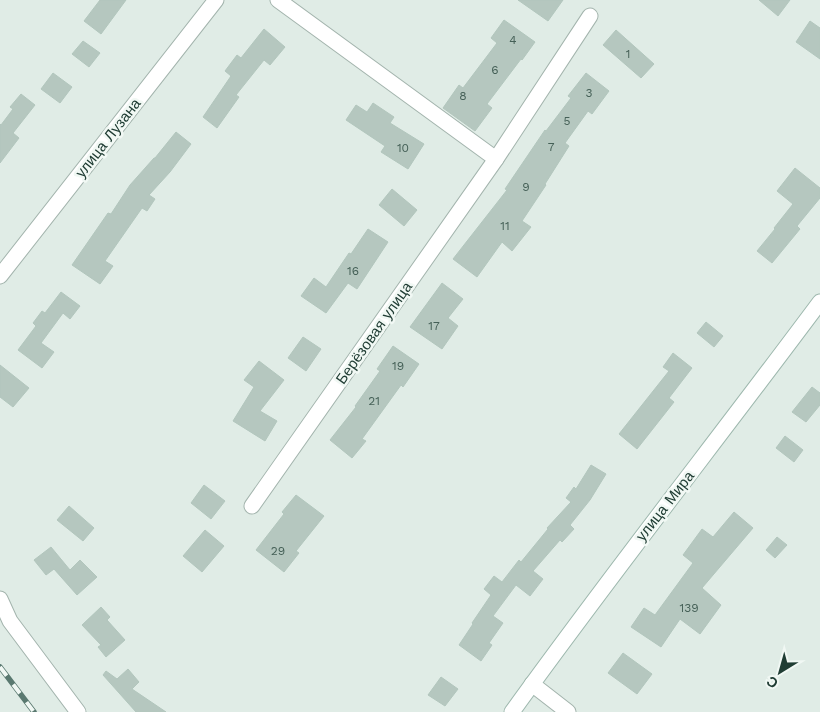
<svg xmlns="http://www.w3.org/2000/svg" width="820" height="712" viewBox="0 0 820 712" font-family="'Work Sans',sans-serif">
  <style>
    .building { fill: #b5c7bf; stroke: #b2c6bd }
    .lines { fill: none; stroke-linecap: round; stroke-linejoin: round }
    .street-casing { stroke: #a3b4ad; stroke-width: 17 }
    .secondary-casing { stroke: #9eb8ae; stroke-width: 17 }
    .street { stroke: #fff; stroke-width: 15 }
    .secondary { stroke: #fff; stroke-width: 15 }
    .rail-casing { stroke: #5a7970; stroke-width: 5.5 }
    .rail { stroke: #f1f8f4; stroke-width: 4; stroke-dasharray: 11; stroke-linecap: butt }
    .labels { text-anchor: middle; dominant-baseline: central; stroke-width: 5; stroke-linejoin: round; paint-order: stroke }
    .number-label { font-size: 12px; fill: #456057 }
    .street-label { font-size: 15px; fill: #203d34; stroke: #f1f8f4 }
  </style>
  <rect width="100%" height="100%" fill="#e0ece6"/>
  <!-- building -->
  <g class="building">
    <path d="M100,0H126L101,34L84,21Z"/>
    <path d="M518,0H563L548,21Z"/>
    <path d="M759,0H790L778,16Z"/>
    <path d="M504,20L535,42L522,60L521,59L487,104L492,108L475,131L443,108L459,85L463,88L497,43L491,38Z"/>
    <path d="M810,21L820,28V59L796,42Z"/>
    <path d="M264,29L285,47L270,65L264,60L236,95L239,97L217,128L203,117L231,76L225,71L237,55L241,58Z"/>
    <path d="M616,30L654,64L641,78L603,45Z"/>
    <path d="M83,41L100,53L89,67L72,54Z"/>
    <path d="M53,73L72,87L60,103L41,89Z"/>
    <path d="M586,73L609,91L592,114L588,111L565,143L569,146L545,184L546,185L522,221L531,227L512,251L502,242L477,277L453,259L507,190L505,189L545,130L546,131L571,98L568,96Z"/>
    <path d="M21,94L35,105L13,133L19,138L0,163V124L1,125L13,109L10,107Z"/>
    <path d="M373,103L394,117L390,123L424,144L408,169L381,152L385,146L346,120L356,105L367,112Z"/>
    <path d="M176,132L191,144L170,172L149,195L155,199L147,211L142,208L105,261L113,266L100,284L72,265L108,213L111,214L130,185L154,158H155Z"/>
    <path d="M795,168L820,188V198L797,226L800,229L772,263L757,251L775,229L774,228L793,204L777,191Z"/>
    <path d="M392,189L417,210L404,226L379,205Z"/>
    <path d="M368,229L388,242L357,289L348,283L326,313L301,296L314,278L326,287L349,253L351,254Z"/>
    <path d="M442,283L463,299L448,318L458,326L442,349L410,327Z"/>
    <path d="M61,292L80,306L70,319L63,313L41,343L54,352L42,368L18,350L36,326L33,323L42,311L45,313Z"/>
    <path d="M706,322L723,336L714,347L697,333Z"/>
    <path d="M303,337L321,349L306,371L288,358Z"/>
    <path d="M393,346L419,364L403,387L401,385L362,439L366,441L352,458L330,440L356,407L355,406L380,371L377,369Z"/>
    <path d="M673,353L692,368L669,398L674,402L637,449L619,434L669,371L663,367Z"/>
    <path d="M259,361L284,380L260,411L277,421L265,441L233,421L254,387L244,380Z"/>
    <path d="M0,365L29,388L13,407L0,397Z"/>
    <path d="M812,387L820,393V405L806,422L792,412Z"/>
    <path d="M785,436L803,450L794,462L776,448Z"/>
    <path d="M591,465L606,474L590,500L570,525L574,529L562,542L560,540L533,571L543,579L530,596L516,585L493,616L503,623L489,643L492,645L481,661L459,645L473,624L472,623L491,595L484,589L494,576L502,582L519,560L521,562L548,529L547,528L571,502L566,498L574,487L576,489Z"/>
    <path d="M204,485L225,501L211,519L191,503Z"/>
    <path d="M296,495L324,516L296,551L299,553L284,572L256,550L284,514L282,512Z"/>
    <path d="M69,506L94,528L83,541L57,520Z"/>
    <path d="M734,512L753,528L702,588L721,605L700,634L680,619L661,647L631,627L644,608L655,615L693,563L683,555L702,529L713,537Z"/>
    <path d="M205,530L224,546L202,572L183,556Z"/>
    <path d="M777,537L787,545L775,558L766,550Z"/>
    <path d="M51,547L70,570L80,560L97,577L77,595L54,569L46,575L34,560Z"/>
    <path d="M101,607L110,617L107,620L125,640L106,657L98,647L101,645L82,625Z"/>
    <path d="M623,653L652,674L637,694L608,673Z"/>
    <path d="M128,669L139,682L132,689L166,712H136L103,675L106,671L117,679Z"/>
    <path d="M441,677L458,689L445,706L428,695Z"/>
  </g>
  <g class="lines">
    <defs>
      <g id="street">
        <path d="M278,0L496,159"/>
        <path d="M0,276L216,0"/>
        <path d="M252,506L496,159L590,16"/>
        <path d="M0,599L10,621L78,712"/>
        <path d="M532,684L568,712"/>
      </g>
      <path id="secondary" d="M512,712C612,573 718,439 820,302"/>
    </defs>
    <!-- street casing -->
    <use href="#street" class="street-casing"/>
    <!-- secondary casing -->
    <use href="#secondary" class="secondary-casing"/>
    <!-- street -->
    <use href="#street" class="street"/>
    <!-- secondary -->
    <use href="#secondary" class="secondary"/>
    <defs>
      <path id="rail" d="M0,667L34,712"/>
    </defs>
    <!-- rail casing -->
    <use href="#rail" class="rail-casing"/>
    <!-- rail -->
    <use href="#rail" class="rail"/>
  </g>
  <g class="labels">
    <!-- number labels -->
    <g class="number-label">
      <text x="513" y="40">4</text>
      <text x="628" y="54">1</text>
      <text x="495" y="70">6</text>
      <text x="589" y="93">3</text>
      <text x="463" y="96">8</text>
      <text x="567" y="121">5</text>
      <text x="551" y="147">7</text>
      <text x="403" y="148">10</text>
      <text x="526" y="187">9</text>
      <text x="505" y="226">11</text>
      <text x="353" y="271">16</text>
      <text x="434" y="326">17</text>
      <text x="398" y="366">19</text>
      <text x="374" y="401">21</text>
      <text x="278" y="551">29</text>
      <text x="689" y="608">139</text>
    </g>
    <!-- street labels -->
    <g class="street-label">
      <text transform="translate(108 138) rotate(-52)">улица Лузана</text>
      <text transform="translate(374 333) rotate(-55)">Берёзовая улица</text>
      <text transform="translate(665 506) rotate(-52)">улица Мира</text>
    </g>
  </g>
  <!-- north arrow -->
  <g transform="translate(780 672) rotate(217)" stroke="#f1f8f4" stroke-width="4" paint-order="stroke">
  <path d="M0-4L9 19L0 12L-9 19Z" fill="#203d34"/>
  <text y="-8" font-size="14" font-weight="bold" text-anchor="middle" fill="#203d34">С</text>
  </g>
</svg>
